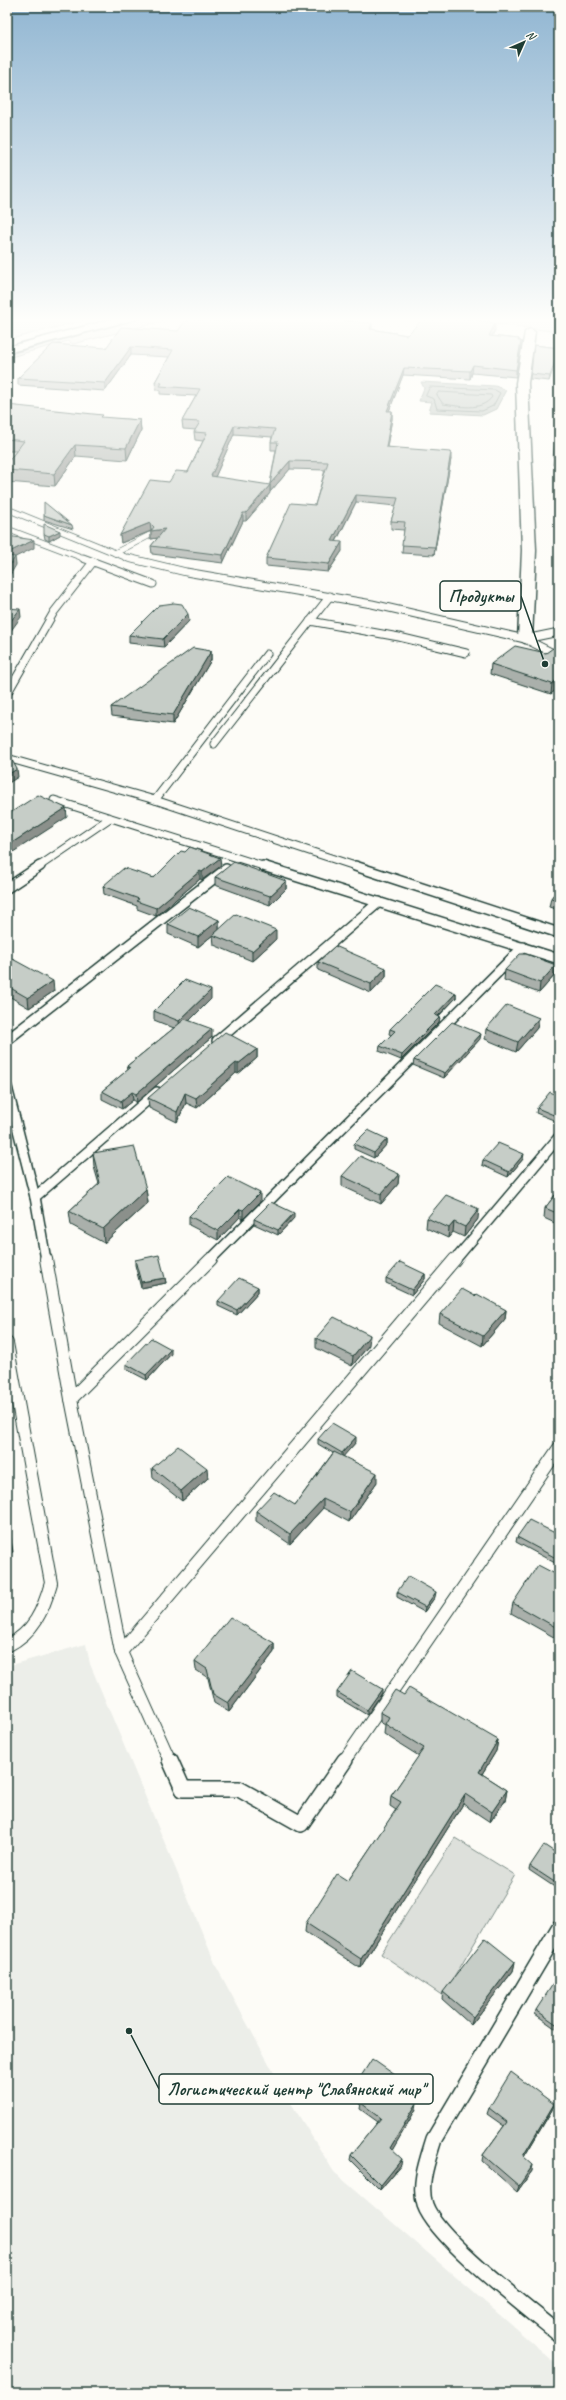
<svg xmlns="http://www.w3.org/2000/svg" width="566" height="2400" viewBox="0 0 566 2400" font-family="Caveat,sans-serif">
  <style>
    .built { fill: #eceee9 }
    .green { fill: #dde0db; stroke: #7e8e88 }
    .water { fill: #aeb8b1; stroke: #75877f }
    .lines { fill: none; stroke-linecap: round; stroke-linejoin: round }
    .shore { stroke: #586e66; stroke-width: 1 }
    .service-far4-casing { stroke: #1f3d34; stroke-width: 7 }
    .service-far3-casing { stroke: #1f3d34; stroke-width: 9 }
    .service-far2-casing { stroke: #1f3d34; stroke-width: 12 }
    .service-far1-casing { stroke: #1f3d34; stroke-width: 14 }
    .service-casing { stroke: #1f3d34; stroke-width: 18 }
    .minor-casing { stroke: #1f3d34; stroke-width: 3 }
    .secondary-casing { stroke: #1f3d34; stroke-width: 3 }
    .service-far4 { stroke: #fdfcf7; stroke-width: 5.5 }
    .service-far3 { stroke: #fdfcf7; stroke-width: 7 }
    .service-far2 { stroke: #fdfcf7; stroke-width: 9 }
    .service-far1 { stroke: #fdfcf7; stroke-width: 12 }
    .service { stroke: #fdfcf7; stroke-width: 15 }
    .minor { fill: #fdfcf7; fill-rule: evenodd }
    .secondary { fill: #fdfcf7; fill-rule: evenodd }
    .wall { fill: #aab0ab; stroke: #1f3d34 }
    .shaded-wall { fill: #8b908b; stroke: #1f3d34 }
    .building { fill: #c6cdc7; stroke: #1f3d34 }
    .leader { fill: none; stroke: #1f3d34; stroke-width: 1.5 }
    .callout-dot { fill: #1f3d34; stroke: #fdfcf7; stroke-width: 1.5 }
    .callout { fill: #fdfcf7; stroke: #1f3d34; stroke-width: 1.5 }
    .callout-label { font-size: 18px; text-anchor: middle; font-weight: bold; fill: #1f3d34 }
  </style>
  <rect width="100%" height="100%" fill="#fdfcf7"/>
  <filter id="ink" filterUnits="userSpaceOnUse"><feTurbulence type="fractalNoise" baseFrequency=".025" numOctaves="2"/><feDisplacementMap in="SourceGraphic" scale="8" xChannelSelector="R" yChannelSelector="G"/><feConvolveMatrix kernelMatrix="1 2 1 2 8 2 1 2 1" color-interpolation-filters="sRGB"/></filter>
  <g filter="url(#ink)">
    <!-- built -->
    <path class="built" d="M86,1644L90,1664L217,1968L286,2095L334,2172L559,2366V2393H7V1666Z"/>
    <!-- green -->
    <g class="green">
      <path d="M7,317H96L7,340Z"/>
      <path d="M147,317H193L171,319L73,344L68,341L7,358V355Z"/>
      <path d="M441,317H559V332Z"/>
      <path d="M455,1838L515,1875L443,1996L381,1954Z"/>
    </g>
    <!-- water -->
    <path class="water" d="M421,382L495,386L506,390L496,409L483,415L429,412L432,402L419,401L424,388Z"/>
    <g class="lines">
      <!-- shore -->
      <g class="shore">
        <path d="M430,387L495,390L500,393L493,406L482,411L437,409L434,399L426,396Z"/>
        <path d="M439,392L491,395L492,397C481,412 459,406 443,404L437,395Z"/>
      </g>
      <defs>
        <g id="service-far4">
          <path d="M7,509L130,559"/>
          <path d="M7,529L86,559"/>
          <path d="M115,553L150,535"/>
        </g>
        <g id="service-far3">
          <path d="M83,558L153,584"/>
          <path d="M128,558L186,572L372,604L525,639L559,656"/>
          <path d="M310,621L399,637L466,653"/>
          <path d="M525,639L559,632"/>
          <path d="M7,694L54,612L93,562"/>
          <path d="M214,744L330,596"/>
          <path d="M7,758L155,800L358,867"/>
          <path d="M54,800L266,867"/>
          <path d="M155,800L267,654"/>
          <path d="M38,867L110,818"/>
        </g>
        <g id="service-far2">
          <path d="M263,866L559,959"/>
          <path d="M355,866L559,933"/>
          <path d="M7,888L40,866"/>
          <path d="M7,1040L226,869"/>
          <path d="M217,1041L379,902"/>
          <path d="M7,1087L35,1197L46,1260"/>
          <path d="M35,1197L157,1092"/>
          <path d="M210,1260L523,947"/>
          <path d="M455,1260L559,1137"/>
        </g>
        <g id="service-far1">
          <path d="M46,1259L71,1399L121,1652L170,1761"/>
          <path d="M7,1343L51,1583C43,1611 34,1632 7,1646"/>
          <path d="M71,1399L211,1259"/>
          <path d="M121,1652L455,1259"/>
          <path d="M344,1761L559,1448"/>
        </g>
        <g id="service">
          <path d="M170,1760L183,1789H239L301,1824L345,1760"/>
          <path d="M559,1928L434,2139C428,2159 418,2184 425,2205C437,2239 528,2308 559,2334"/>
        </g>
        <path id="minor" d="M530,329L535,332L528,383L536,550L532,639L525,643L518,639L522,550L516,383L525,332Z"/>
        <path id="secondary" d="M120,317H137L136,319L7,353V347Z"/>
      </defs>
      <!-- service-far4 casing -->
      <use href="#service-far4" class="service-far4-casing"/>
      <!-- service-far3 casing -->
      <use href="#service-far3" class="service-far3-casing"/>
      <!-- service-far2 casing -->
      <use href="#service-far2" class="service-far2-casing"/>
      <!-- service-far1 casing -->
      <use href="#service-far1" class="service-far1-casing"/>
      <!-- service casing -->
      <use href="#service" class="service-casing"/>
      <!-- minor casing -->
      <use href="#minor" class="minor-casing"/>
      <!-- secondary casing -->
      <use href="#secondary" class="secondary-casing"/>
      <!-- service-far4 -->
      <use href="#service-far4" class="service-far4"/>
      <!-- service-far3 -->
      <use href="#service-far3" class="service-far3"/>
      <!-- service-far2 -->
      <use href="#service-far2" class="service-far2"/>
      <!-- service-far1 -->
      <use href="#service-far1" class="service-far1"/>
      <!-- service -->
      <use href="#service" class="service"/>
      <!-- minor -->
      <use href="#minor" class="minor"/>
      <!-- secondary -->
      <use href="#secondary" class="secondary"/>
    </g>
    <!-- wall -->
    <g class="wall">
      <path d="M233,317H356L351,321L372,329L407,335L495,330L492,336L519,339V341H521L516,377L472,373L470,379L403,375L389,411H392V419L387,447L451,459L434,555L402,553L404,530L391,529V521L396,506L356,502L336,542L342,551L328,572L266,566V558L315,505L325,470L290,469L270,492V484L276,450H271V442L272,437L234,434L215,477L270,493L246,521H243L223,563L152,554L151,546L158,538L151,539V531L121,543L120,535L169,482L188,472L203,441L195,440L194,432L196,430L183,429L182,421L196,396L160,394V390H156L155,382L169,357L131,355L105,391L18,385V378L106,348L178,331L230,322Z"/>
      <path d="M534,345L559,348V352L549,381L530,379Z"/>
      <path d="M7,405L103,418L140,420L141,431L127,460L76,456L55,486L7,482V463L16,451H7Z"/>
      <path d="M556,434L559,435V465H553Z"/>
      <path d="M44,515L72,525L73,529L44,520Z"/>
      <path d="M44,534L60,535L49,541L45,539Z"/>
      <path d="M189,621L164,647L129,643V635Z"/>
      <path d="M559,650V688H558L551,694L490,674L491,664L546,653Z"/>
      <path d="M211,651V660L173,724L112,716L111,707Z"/>
      <path d="M221,866L202,880L200,879L156,916L137,909V906L104,894L103,886Z"/>
      <path d="M215,877L286,881V889L270,905L215,885Z"/>
      <path d="M559,888V910L549,907L551,898Z"/>
      <path d="M219,920V930L198,947L168,934V924Z"/>
      <path d="M213,935L276,939L252,961L214,945Z"/>
      <path d="M7,956L54,991L29,1008L7,995Z"/>
      <path d="M318,962L386,968V977L371,993L318,970Z"/>
      <path d="M556,965L555,975L539,993L504,980L505,970Z"/>
      <path d="M456,993V998L438,1017H440L439,1022L401,1060L379,1051L380,1046L391,1035L389,1034L390,1029Z"/>
      <path d="M211,999L189,1020L212,1037L137,1102L133,1100L122,1109L102,1099V1091L128,1070L127,1066L174,1028L154,1020V1011Z"/>
      <path d="M539,1018L537,1028L516,1052L485,1039L486,1029Z"/>
      <path d="M480,1039L444,1078L413,1065L414,1060Z"/>
      <path d="M257,1049V1058L238,1074L236,1073L197,1108L186,1103L177,1122L149,1108L148,1098Z"/>
      <path d="M559,1096V1117L556,1121L536,1113L537,1108Z"/>
      <path d="M387,1139V1144L374,1158L354,1149V1144Z"/>
      <path d="M93,1153L146,1189L148,1203L104,1243L71,1225L69,1211L99,1184L94,1167Z"/>
      <path d="M523,1159L508,1177L482,1165L483,1160Z"/>
      <path d="M399,1174L398,1184L381,1204L342,1186V1176Z"/>
      <path d="M559,1190V1225L544,1218L545,1208Z"/>
      <path d="M260,1202L243,1219L240,1217L218,1240L189,1225V1216Z"/>
      <path d="M294,1218L278,1235L254,1224V1219Z"/>
      <path d="M427,1218L478,1219L464,1237L453,1232L448,1238L426,1228Z"/>
      <path d="M135,1260L165,1278L166,1283L141,1288L135,1265Z"/>
      <path d="M425,1274V1279L412,1295L386,1283V1278Z"/>
      <path d="M258,1287V1292L237,1315L218,1306V1301Z"/>
      <path d="M475,1296L506,1310L505,1319L482,1346L439,1323L440,1314Z"/>
      <path d="M316,1338L369,1345L352,1366L316,1348Z"/>
      <path d="M171,1354L147,1380L126,1369V1364Z"/>
      <path d="M318,1439L356,1442L343,1456L377,1482L349,1522L323,1508L290,1544L256,1521V1511L295,1505L333,1453L318,1444Z"/>
      <path d="M152,1468L208,1478L182,1501L153,1478Z"/>
      <path d="M517,1537L559,1556L555,1563L516,1542Z"/>
      <path d="M559,1576V1640L511,1613L513,1603Z"/>
      <path d="M397,1592L435,1597L424,1612L397,1597Z"/>
      <path d="M274,1643V1652L229,1712L214,1703L208,1678L196,1670L195,1661Z"/>
      <path d="M337,1692L382,1693L367,1715L337,1697Z"/>
      <path d="M404,1695L498,1740L496,1751L482,1774L507,1790L505,1801L490,1822L463,1804L360,1968L305,1932L306,1923L348,1881L396,1810L390,1806L391,1796L419,1756L384,1734L385,1725L380,1722V1712Z"/>
      <path d="M559,1855V1890L529,1870L530,1866Z"/>
      <path d="M515,1962L513,1971L471,2025L442,1999L443,1992Z"/>
      <path d="M559,1989V2031L535,2014L536,2010Z"/>
      <path d="M405,2082L404,2088L401,2092L416,2109L392,2150L401,2165L380,2190L350,2160L351,2155L378,2122L360,2109L361,2103L365,2096L356,2090V2084Z"/>
      <path d="M554,2104L552,2110L524,2157L532,2171L517,2192L482,2161L483,2155L504,2126L487,2114L489,2108Z"/>
    </g>
    <!-- shaded-wall -->
    <g class="shaded-wall">
      <path d="M348,317H356L344,328V321Z"/>
      <path d="M372,323V330L370,329Z"/>
      <path d="M495,323V330L489,343V336Z"/>
      <path d="M521,341V348L516,377V370Z"/>
      <path d="M131,347V355L105,391V383Z"/>
      <path d="M559,350V352L549,381L550,376Z"/>
      <path d="M473,365L472,373L470,379V371Z"/>
      <path d="M404,368L403,375L386,419L387,411Z"/>
      <path d="M392,411V419L385,455L386,447Z"/>
      <path d="M140,420L141,431L127,460L126,448Z"/>
      <path d="M234,426V434L212,484L211,476Z"/>
      <path d="M75,445L76,456L55,486L54,474Z"/>
      <path d="M451,452V459L434,555L435,547Z"/>
      <path d="M290,461V469L270,492V484Z"/>
      <path d="M270,485V493L246,521V513Z"/>
      <path d="M356,495V502L332,549V541Z"/>
      <path d="M243,513V521L223,563V555Z"/>
      <path d="M150,523L151,531L121,543L120,535Z"/>
      <path d="M165,529V537L151,539V531Z"/>
      <path d="M60,531V535L49,541V536Z"/>
      <path d="M34,540V548L7,561V553Z"/>
      <path d="M342,542V551L328,572L329,564Z"/>
      <path d="M15,557L16,565L7,580V570Z"/>
      <path d="M20,609L21,617L7,636V626Z"/>
      <path d="M188,614L189,621L164,647L163,639Z"/>
      <path d="M211,651V660L173,724V715Z"/>
      <path d="M559,678L558,688L551,694L552,684Z"/>
      <path d="M17,769L18,777L7,784V775Z"/>
      <path d="M66,808L67,817L7,856V846Z"/>
      <path d="M220,858L221,866L202,880V872Z"/>
      <path d="M200,871V879L156,916V908Z"/>
      <path d="M286,881V889L270,905V896Z"/>
      <path d="M219,920V930L198,947V937Z"/>
      <path d="M276,930V939L252,961V951Z"/>
      <path d="M556,965L555,975L539,993L540,983Z"/>
      <path d="M386,968V977L371,993V984Z"/>
      <path d="M53,981L54,991L29,1008L28,998Z"/>
      <path d="M211,990V999L180,1030L179,1021Z"/>
      <path d="M456,993V998L434,1020L435,1015Z"/>
      <path d="M440,1017L439,1022L401,1060L402,1055Z"/>
      <path d="M539,1018L537,1028L516,1052L518,1042Z"/>
      <path d="M212,1029V1037L137,1102L136,1094Z"/>
      <path d="M481,1034L480,1039L444,1078L445,1073Z"/>
      <path d="M257,1049V1058L238,1074V1064Z"/>
      <path d="M236,1063V1073L197,1108L196,1098Z"/>
      <path d="M132,1092L133,1100L122,1109L121,1101Z"/>
      <path d="M185,1093L186,1103L177,1122V1112Z"/>
      <path d="M559,1113V1117L556,1121V1116Z"/>
      <path d="M387,1139V1144L374,1158V1153Z"/>
      <path d="M524,1154L523,1159L508,1177L509,1172Z"/>
      <path d="M399,1174L398,1184L381,1204V1194Z"/>
      <path d="M146,1189L148,1203L104,1243L103,1229Z"/>
      <path d="M260,1193V1202L243,1219V1210Z"/>
      <path d="M240,1209V1217L218,1240V1231Z"/>
      <path d="M479,1209L478,1219L464,1237L465,1227Z"/>
      <path d="M294,1213V1218L278,1235V1230Z"/>
      <path d="M454,1222L453,1232L448,1238L449,1228Z"/>
      <path d="M425,1274V1279L412,1295V1290Z"/>
      <path d="M165,1278L166,1283L141,1288V1282Z"/>
      <path d="M258,1287V1292L237,1315V1310Z"/>
      <path d="M506,1310L505,1319L482,1346L483,1336Z"/>
      <path d="M370,1335L369,1345L352,1366L353,1356Z"/>
      <path d="M171,1349V1354L147,1380L146,1375Z"/>
      <path d="M356,1437V1442L342,1458V1453Z"/>
      <path d="M207,1468L208,1478L182,1501L181,1491Z"/>
      <path d="M377,1473V1482L349,1522L350,1512Z"/>
      <path d="M323,1499V1508L290,1544V1534Z"/>
      <path d="M7,1515L13,1552L7,1553Z"/>
      <path d="M559,1553V1556L555,1563L556,1558Z"/>
      <path d="M436,1592L435,1597L424,1612L425,1607Z"/>
      <path d="M274,1643V1652L229,1712L228,1703Z"/>
      <path d="M382,1689V1693L367,1715V1710Z"/>
      <path d="M498,1740L496,1751L477,1782L479,1772Z"/>
      <path d="M507,1790L505,1801L490,1822L492,1812Z"/>
      <path d="M465,1794L463,1804L360,1968L361,1959Z"/>
      <path d="M515,1962L513,1971L471,2025L473,2017Z"/>
      <path d="M405,2082L404,2088L399,2097L400,2091Z"/>
      <path d="M417,2103L416,2109L390,2154V2148Z"/>
      <path d="M554,2104L552,2110L521,2162L523,2156Z"/>
      <path d="M402,2159L401,2165L380,2190L381,2185Z"/>
      <path d="M533,2165L532,2171L517,2192L519,2186Z"/>
    </g>
    <!-- building -->
    <g class="building">
      <path d="M233,317H348L344,321L372,323L370,329L407,335L425,317H454L495,323L489,336L519,339L518,341H521L516,370L473,365L470,371L404,368L387,411H392L386,447L451,452L435,547L402,545L405,522L391,521L398,498L356,495L332,541L342,542L329,564L266,558L291,503L315,505L328,462L290,461L270,484L278,442H271L275,429L234,426L211,476L270,485L246,513H243L223,555L151,546L165,529L151,531L154,527L150,523L120,535L150,480L169,482L176,471L188,472L207,433L194,432L200,422L182,421L200,389L160,386L162,383L155,382L173,350L131,347L105,383L18,378L53,344L106,348L121,327L178,331L185,321L188,322L190,319L230,322Z"/>
      <path d="M534,345L559,348V350L550,376L531,374Z"/>
      <path d="M7,405L103,415L101,417L140,420L126,448L75,445L54,474L7,470V468L10,464H7V463L24,441L7,439Z"/>
      <path d="M556,434L559,435V458L553,457Z"/>
      <path d="M44,502L72,525L44,515Z"/>
      <path d="M44,524L60,531L49,536L44,534Z"/>
      <path d="M7,536L34,540L7,553Z"/>
      <path d="M7,556L15,557L7,570Z"/>
      <path d="M174,603L182,604L188,614L163,639L129,635L159,605Z"/>
      <path d="M7,608L20,609L7,626Z"/>
      <path d="M515,646L546,653L553,648L559,650V678L552,684L491,664Z"/>
      <path d="M193,648L211,651L173,715L111,707Z"/>
      <path d="M7,755H9L17,769L7,775Z"/>
      <path d="M38,795L66,808L7,846V815Z"/>
      <path d="M190,847L220,858L202,872L200,871L156,908L136,901L139,899L103,886L124,868L154,878L181,851L185,852Z"/>
      <path d="M234,862L286,881L270,896L215,877Z"/>
      <path d="M559,888V900L551,898Z"/>
      <path d="M189,907L219,920L198,937L168,924Z"/>
      <path d="M236,914L276,930L252,951L213,935Z"/>
      <path d="M335,946L386,968L371,984L318,962Z"/>
      <path d="M520,954H526L556,965L540,983L505,970Z"/>
      <path d="M7,956L53,981L28,998L7,986Z"/>
      <path d="M185,980L211,990L179,1021L154,1011Z"/>
      <path d="M435,984L456,993L435,1015L440,1017L402,1055L380,1046L395,1031L390,1029Z"/>
      <path d="M507,1005L539,1018L518,1042L486,1029Z"/>
      <path d="M185,1019L212,1029L136,1094L132,1092L121,1101L102,1091L130,1068L127,1066Z"/>
      <path d="M452,1022L481,1034L445,1073L414,1060Z"/>
      <path d="M225,1032L257,1049L238,1064L236,1063L196,1098L185,1093L177,1112L148,1098Z"/>
      <path d="M550,1092L559,1096V1113L556,1116L537,1108Z"/>
      <path d="M368,1130L387,1139L374,1153L354,1144Z"/>
      <path d="M498,1143L524,1154L509,1172L483,1160Z"/>
      <path d="M134,1146L146,1189L103,1229L69,1211L100,1183L93,1153Z"/>
      <path d="M360,1156L399,1174L381,1194L342,1176Z"/>
      <path d="M228,1177L260,1193L243,1210L240,1209L218,1231L189,1216Z"/>
      <path d="M559,1190V1214L545,1208Z"/>
      <path d="M446,1195L479,1209L465,1227L454,1222L449,1228L427,1218Z"/>
      <path d="M271,1202L294,1213L278,1230L254,1219Z"/>
      <path d="M159,1255L165,1278L141,1282L135,1260Z"/>
      <path d="M400,1262L425,1274L412,1290L386,1278Z"/>
      <path d="M239,1278L258,1287L237,1310L218,1301Z"/>
      <path d="M462,1289L475,1296L477,1294L506,1310L483,1336L440,1314Z"/>
      <path d="M334,1317L370,1335L353,1356L316,1338Z"/>
      <path d="M151,1338L171,1349L146,1375L126,1364Z"/>
      <path d="M332,1423L356,1437L342,1453L318,1439Z"/>
      <path d="M178,1446L207,1468L181,1491L152,1468Z"/>
      <path d="M334,1452L377,1473L350,1512L323,1499L290,1534L256,1511L274,1492L295,1505Z"/>
      <path d="M7,1517L11,1541L7,1542Z"/>
      <path d="M529,1520L559,1535V1553L556,1558L517,1537Z"/>
      <path d="M538,1565L559,1576V1629L513,1603Z"/>
      <path d="M408,1576L436,1592L425,1607L397,1592Z"/>
      <path d="M230,1617L274,1643L228,1703L213,1694L207,1669L195,1661Z"/>
      <path d="M352,1671L382,1689L367,1710L337,1692Z"/>
      <path d="M409,1688L498,1740L479,1772L507,1790L492,1812L465,1794L361,1959L306,1923L337,1874L348,1881L401,1802L391,1796L424,1748L385,1724L389,1717L380,1712L395,1690L404,1695Z"/>
      <path d="M544,1845L559,1855V1885L530,1866Z"/>
      <path d="M485,1938L515,1962L473,2017L443,1992Z"/>
      <path d="M553,1984L559,1989V2026L536,2010Z"/>
      <path d="M372,2059L405,2082L400,2091L417,2103L390,2148L402,2159L381,2185L351,2155L381,2118L361,2103L367,2092L356,2084Z"/>
      <path d="M511,2072L554,2104L523,2156L533,2165L519,2186L483,2155L507,2122L489,2108Z"/>
    </g>
  </g>
  <!-- sky -->
  <linearGradient id="sky" x2="0" y2="1"><stop stop-color="#91b6d2"/><stop offset="0.49" stop-color="#fefefb"/><stop offset="1" stop-color="#fefefb" stop-opacity="0"/></linearGradient>
  <rect width="566" height="653" fill="url(#sky)"/>
  <!-- callouts -->
  <path class="leader" d="M545 664L521 596M129 2031L159 2089"/>
  <g class="callout-dot">
    <circle cx="545" cy="664" r="4"/>
    <circle cx="129" cy="2031" r="4"/>
  </g>
  <g class="callout">
    <rect x="440" y="581" width="81" height="30" rx="4"/>
    <rect x="159" y="2074" width="274" height="30" rx="4"/>
  </g>
  <g class="callout-label">
    <text x="481" y="602">Продукты</text>
    <text x="296" y="2095">Логистический центр "Славянский мир"</text>
  </g>
  <!-- margin -->
  <rect width="566" height="2400" fill="none" stroke="#fdfcf7" stroke-width="24"/>
  <rect x="12" y="12" width="542" height="2376" fill="none" stroke="#1f3d34" stroke-width="1.5" filter="url(#ink)"/>
  <!-- north arrow -->
  <g transform="translate(524 42) rotate(45)" stroke="#fdfcf7" stroke-width="3" paint-order="stroke">
  <path d="M0-3L7 15L0 10L-7 15Z" fill="#1f3d34"/>
  <text y="-6" font-size="11" font-weight="bold" text-anchor="middle" fill="#1f3d34">N</text>
  </g>
</svg>
